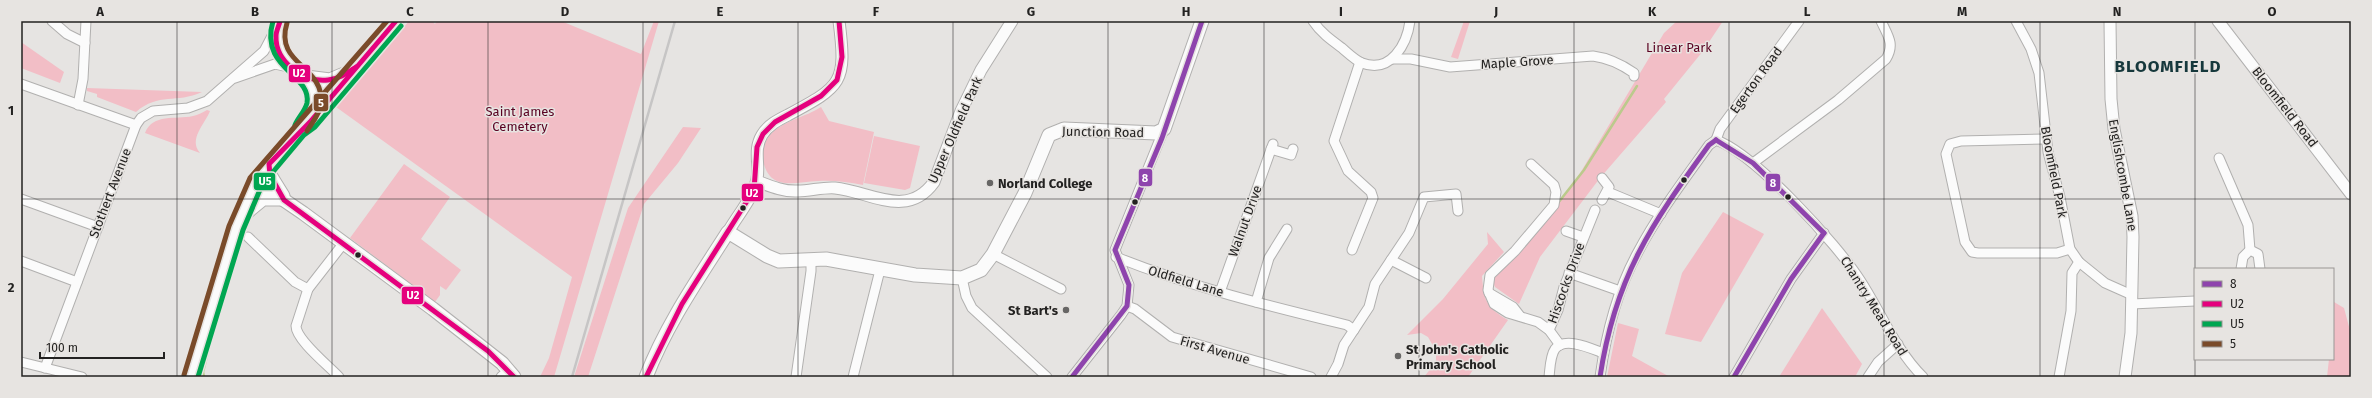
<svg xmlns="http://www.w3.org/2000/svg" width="2372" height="398" viewBox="0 0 2372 398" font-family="'Fira Sans',sans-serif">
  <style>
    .green { fill: #f2bec6 }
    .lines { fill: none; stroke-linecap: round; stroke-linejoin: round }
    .stream { stroke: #bbca8c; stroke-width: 2.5 }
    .minor-casing { stroke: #b1b0af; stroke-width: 11 }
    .tertiary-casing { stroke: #b1b0af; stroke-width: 13 }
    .secondary-casing { stroke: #b1b0af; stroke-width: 15 }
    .trunk-casing { stroke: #b1b0af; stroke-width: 17 }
    .minor { stroke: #fbfbfb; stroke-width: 9 }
    .tertiary { stroke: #fbfbfb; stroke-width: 11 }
    .secondary { stroke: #fbfbfb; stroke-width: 13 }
    .trunk { stroke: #fbfbfb; stroke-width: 15 }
    .rail { stroke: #c6c5c5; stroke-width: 2.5 }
    .bus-1-casing { stroke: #e7e4e1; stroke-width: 8 }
    .bus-2-casing { stroke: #e7e4e1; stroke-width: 8 }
    .bus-3-casing { stroke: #e7e4e1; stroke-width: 8 }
    .bus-4-casing { stroke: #e7e4e1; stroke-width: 8 }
    .bus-1 { stroke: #8e44ad; stroke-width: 5 }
    .bus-2 { stroke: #e5007d; stroke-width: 5 }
    .bus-3 { stroke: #00a651; stroke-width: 5 }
    .bus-4 { stroke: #7a4b2a; stroke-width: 5 }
    .grid { fill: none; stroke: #232221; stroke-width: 1; stroke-opacity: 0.55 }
    .bus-dot { fill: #232221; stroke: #e7e4e1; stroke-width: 1.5 }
    .poi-dot { fill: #676665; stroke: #e7e4e1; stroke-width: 1.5 }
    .labels { text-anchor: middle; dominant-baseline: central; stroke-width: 3; stroke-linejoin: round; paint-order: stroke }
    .park-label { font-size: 13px; fill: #5a0222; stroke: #e7e4e1 }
    .street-label { font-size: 13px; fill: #232221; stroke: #e7e4e1 }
    .poi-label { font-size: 13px; font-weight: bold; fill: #232221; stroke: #e7e4e1; text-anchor: start }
    .district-label { font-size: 17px; font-weight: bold; letter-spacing: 1px; fill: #16383c; stroke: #e7e4e1 }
    .line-badge { stroke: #e7e4e1; stroke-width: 1.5 }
    .badge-label { font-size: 11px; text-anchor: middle; font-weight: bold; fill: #fff }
    .neatline { fill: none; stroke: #232221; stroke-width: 1.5 }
    .grid-label { font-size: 13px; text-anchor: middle; font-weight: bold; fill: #232221 }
  </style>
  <rect width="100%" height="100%" fill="#e6e4e2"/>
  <!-- green -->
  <g class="green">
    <path d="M409,21H432L435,24L437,21H561L641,54L654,21H659L554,377H540L549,358L572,277L336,107Z"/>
    <path d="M1464,21H1470L1458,59L1451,57Z"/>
    <path d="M1677,21H1723L1703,51L1664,99L1666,102L1600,178L1540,257L1519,304L1495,287L1491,277L1537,232L1579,175L1664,33Z"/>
    <path d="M21,42L64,72L60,83L21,68Z"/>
    <path d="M87,88L202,92C176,104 159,92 136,112L97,97V94L87,91Z"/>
    <path d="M821,107L829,121L874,132L863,185C848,182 833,180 818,181C795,182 769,192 763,160C761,152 765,141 770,135C782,121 806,117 821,107Z"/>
    <path d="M207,110L210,111C205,124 188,139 200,153L145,133C153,113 175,120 193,116C198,115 203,112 207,110Z"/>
    <path d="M683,127L701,128L678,163L644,204L588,377H574L628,208Z"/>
    <path d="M874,136L920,146L910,188L905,190L864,183Z"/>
    <path d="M404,164L450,197L421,239L461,270L446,290L440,286V295L435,302L350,238Z"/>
    <path d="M1723,212L1764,234L1701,342L1665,334L1682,273Z"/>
    <path d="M1487,232L1504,252L1482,276C1484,301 1486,307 1508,320L1468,377H1424L1436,362V351L1428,337L1421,333L1407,335L1443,299L1488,244Z"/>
    <path d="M2334,302L2344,308L2351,334V377H2327L2329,359H2333Z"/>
    <path d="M1822,308L1862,364L1855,377H1779Z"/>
    <path d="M1618,323L1639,329L1632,356L1670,377H1607Z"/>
  </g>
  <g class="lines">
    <!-- stream -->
    <g class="stream">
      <path d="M1558,203L1584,170L1637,86"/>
      <path d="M204,377L203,372L209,348"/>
    </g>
    <defs>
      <g id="minor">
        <path d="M52,21L67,34L85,43"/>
        <path d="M1313,21C1321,33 1331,40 1342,48C1348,53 1355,60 1362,63C1391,74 1407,44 1410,21"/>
        <path d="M2016,21L2031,49L2039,73L2048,152L2060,197L2070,249L2079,262L2105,283L2132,295"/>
        <path d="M1393,59H1411L1450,67L1593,56C1609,58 1621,64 1634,73V76"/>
        <path d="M235,78L275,64L292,68"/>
        <path d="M21,84L136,125"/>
        <path d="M78,105L83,79L86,21"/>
        <path d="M2045,139L1961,141L1950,144L1946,154L1965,242L1972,252L1978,253H2057L2070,249"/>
        <path d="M1716,140C1755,154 1837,244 1860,280C1881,312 1895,349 1923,377"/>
        <path d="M1716,140L1720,129L1799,21"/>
        <path d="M1271,149L1291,155L1293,149"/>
        <path d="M2219,158L2248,225L2250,250"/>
        <path d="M1753,163L1838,100L1886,59C1895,44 1888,36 1881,21"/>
        <path d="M1531,164L1554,185L1556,192L1554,205L1515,251L1490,275L1488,290L1494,304L1508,313L1538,322L1549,330L1560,345"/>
        <path d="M1608,192L1661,214"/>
        <path d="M21,199L98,227"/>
        <path d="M1602,200L1609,187L1602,178"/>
        <path d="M1566,231L1583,237"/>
        <path d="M248,237L295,282L308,289"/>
        <path d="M1352,250L1373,198L1371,192L1348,171L1334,141L1360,62"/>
        <path d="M993,254L1061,289"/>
        <path d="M1116,257C1191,287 1269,306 1347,325L1354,330"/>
        <path d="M1391,260L1426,278"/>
        <path d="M21,261L77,282"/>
        <path d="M2241,269L2243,257L2250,250L2258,254L2260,269"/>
        <path d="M1569,273L1620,291"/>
        <path d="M962,278L966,296L972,308L1047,377"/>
        <path d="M1220,292L1273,144"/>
        <path d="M1489,293L1513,307L1520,316"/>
        <path d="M1256,302L1269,258L1287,229"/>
        <path d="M2132,304L2195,301"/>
        <path d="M1127,306L1135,309L1172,337L1311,377"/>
        <path d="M1549,330L1558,310L1564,287L1595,210"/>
        <path d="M21,362L82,377"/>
        <path d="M45,368L136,125L141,118L153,111L188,108L207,101L264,51L274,32"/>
        <path d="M339,377C329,366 296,340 296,326L308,289L343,244"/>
        <path d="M501,377L509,370"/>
        <path d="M796,377L811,271V259"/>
        <path d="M853,377L880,270"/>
        <path d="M1072,377L1121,315L1127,306L1129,285L1115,250L1164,129"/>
        <path d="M1331,377L1338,364L1344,345L1369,307L1375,284L1409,233L1424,197L1456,194L1458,211"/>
        <path d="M1549,377C1550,369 1550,356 1555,349C1565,336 1592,349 1603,353"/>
        <path d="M1600,377C1606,334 1617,290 1638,252C1658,214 1684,180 1709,145L1716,140"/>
        <path d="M1734,377L1791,279L1824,233"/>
        <path d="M1868,377L1878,362L1898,344"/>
        <path d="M2059,377L2071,311L2072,273L2079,262"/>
      </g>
      <g id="tertiary">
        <path d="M2110,21L2111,99L2114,129L2132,216L2133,237L2131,333L2125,377"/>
        <path d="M2218,21L2351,194"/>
        <path d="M757,181C770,186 784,192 798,191C810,191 823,187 835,188C869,191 907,220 934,182L961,111L981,70L1012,21"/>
        <path d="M728,232C737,216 753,198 757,179C760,164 753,150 762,135C768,125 778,120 788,115C842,86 847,83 839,21"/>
      </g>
      <g id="secondary">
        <path d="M269,164L270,175L283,196"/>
        <path d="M256,181L303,213L433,309L502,363L514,377"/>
        <path d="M241,217L263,199H283"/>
        <path d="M646,377C666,325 698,279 728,232L767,256L779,261L826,259L915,275L962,278L981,270L993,254L1025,193L1049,135L1064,129L1156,133L1164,129L1202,21"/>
      </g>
      <g id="trunk">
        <path d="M280,21C257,68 335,69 306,119"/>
        <path d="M306,78L330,81L349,73"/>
        <path d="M191,377L236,228L256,181L299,130L310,122L396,21"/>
      </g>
    </defs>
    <!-- minor casing -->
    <use href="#minor" class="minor-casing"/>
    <!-- tertiary casing -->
    <use href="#tertiary" class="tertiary-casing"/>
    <!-- secondary casing -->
    <use href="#secondary" class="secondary-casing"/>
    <!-- trunk casing -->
    <use href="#trunk" class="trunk-casing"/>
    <!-- minor -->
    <use href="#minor" class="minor"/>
    <!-- tertiary -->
    <use href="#tertiary" class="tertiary"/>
    <!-- secondary -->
    <use href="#secondary" class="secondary"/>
    <!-- trunk -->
    <use href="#trunk" class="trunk"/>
    <!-- rail -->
    <path class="rail" d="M572,377L675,21"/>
    <defs>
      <g id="bus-1">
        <path d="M1716,140L1753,163L1824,233"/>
        <path d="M1072,377L1127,306L1129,285L1115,250L1162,138L1202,21"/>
        <path d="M1600,377C1615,277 1651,225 1709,145L1716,140"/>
        <path d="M1734,377L1791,279L1824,233"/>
      </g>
      <g id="bus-2">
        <path d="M280,21C279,26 276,31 276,36C275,62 304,83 328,80C339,79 347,73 356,67"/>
        <path d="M396,21L310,122L269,164L270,175L284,200L488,351L514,377"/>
        <path d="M646,377L682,304L754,190L757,147L763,134L775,122L821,96L837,80L842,57L839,21"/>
      </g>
      <g id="bus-3">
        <path d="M273,21C259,69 312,74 307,103C305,111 298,118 295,125"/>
        <path d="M198,377L243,230L262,185L304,135L315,127L401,26"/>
      </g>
      <g id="bus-4">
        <path d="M287,23C274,65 324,65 321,103C320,114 312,123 307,131"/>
        <path d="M184,375L229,226L250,178L387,21"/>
      </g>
    </defs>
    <!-- bus-1 casing -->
    <use href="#bus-1" class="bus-1-casing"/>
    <!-- bus-2 casing -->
    <use href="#bus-2" class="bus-2-casing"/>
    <!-- bus-3 casing -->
    <use href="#bus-3" class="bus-3-casing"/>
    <!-- bus-4 casing -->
    <use href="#bus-4" class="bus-4-casing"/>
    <!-- bus-1 -->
    <use href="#bus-1" class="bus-1"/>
    <!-- bus-2 -->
    <use href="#bus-2" class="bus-2"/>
    <!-- bus-3 -->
    <use href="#bus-3" class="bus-3"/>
    <!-- bus-4 -->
    <use href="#bus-4" class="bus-4"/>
  </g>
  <!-- grid -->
  <path class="grid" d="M177,21V377M332,21V377M488,21V377M643,21V377M798,21V377M953,21V377M1108,21V377M1264,21V377M1419,21V377M1574,21V377M1729,21V377M1884,21V377M2040,21V377M2195,21V377M21,199H2351"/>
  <!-- markers -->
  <g class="bus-dot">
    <circle cx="1684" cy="180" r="3.5"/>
    <circle cx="1788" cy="197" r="3.5"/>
    <circle cx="1135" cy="202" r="3.5"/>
    <circle cx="743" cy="208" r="3.5"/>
    <circle cx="358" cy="255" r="3.5"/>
  </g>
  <g class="poi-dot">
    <circle cx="990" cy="183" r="4"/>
    <circle cx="1066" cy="310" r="4"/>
    <circle cx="1398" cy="356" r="4"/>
  </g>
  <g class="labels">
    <!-- park labels -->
    <g class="park-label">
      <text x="1679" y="47">Linear Park</text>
      <text x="520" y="111">Saint James<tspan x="520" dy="15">Cemetery</tspan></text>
    </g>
    <!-- street labels -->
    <g class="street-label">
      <text transform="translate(1517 62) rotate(-4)">Maple Grove</text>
      <text transform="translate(1756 80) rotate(-54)">Egerton Road</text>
      <text transform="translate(2285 107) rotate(52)">Bloomfield Road</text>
      <text transform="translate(955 130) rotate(-66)">Upper Oldfield Park</text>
      <text transform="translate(1103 132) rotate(1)">Junction Road</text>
      <text transform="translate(2054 172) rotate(79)">Bloomfield Park</text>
      <text transform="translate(2123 175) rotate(80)">Englishcombe Lane</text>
      <text transform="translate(110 193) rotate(-69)">Stothert Avenue</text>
      <text transform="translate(1245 221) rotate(-70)">Walnut Drive</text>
      <text transform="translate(1186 281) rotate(17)">Oldfield Lane</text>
      <text transform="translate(1566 283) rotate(-70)">Hiscocks Drive</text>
      <text transform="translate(1874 306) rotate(58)">Chantry Mead Road</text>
      <text transform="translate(1215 350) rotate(16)">First Avenue</text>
    </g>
    <!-- poi labels -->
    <g class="poi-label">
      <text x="998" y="183">Norland College</text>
      <text x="1058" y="310" text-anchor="end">St Bart's</text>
      <text x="1406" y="349">St John's Catholic<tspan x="1406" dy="15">Primary School</tspan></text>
    </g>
    <!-- district labels -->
    <g class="district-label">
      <text x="2168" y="66">BLOOMFIELD</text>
    </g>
  </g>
  <g class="line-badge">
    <rect x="288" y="64" width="23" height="19" rx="4" fill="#e5007d"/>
    <rect x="313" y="93" width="16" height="19" rx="4" fill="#7a4b2a"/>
    <rect x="1138" y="168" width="15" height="19" rx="4" fill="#8e44ad"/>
    <rect x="253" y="172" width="23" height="19" rx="4" fill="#00a651"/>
    <rect x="1765" y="173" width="16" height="19" rx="4" fill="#8e44ad"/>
    <rect x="741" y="183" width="23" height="19" rx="4" fill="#e5007d"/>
    <rect x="401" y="286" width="23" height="19" rx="4" fill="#e5007d"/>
  </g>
  <g class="badge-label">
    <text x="299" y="77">U2</text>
    <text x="321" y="107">5</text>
    <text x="1145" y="182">8</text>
    <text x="265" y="185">U5</text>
    <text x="1773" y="187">8</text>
    <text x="752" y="197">U2</text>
    <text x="413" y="299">U2</text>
  </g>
  <!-- border -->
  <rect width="2372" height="398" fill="none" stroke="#e7e4e1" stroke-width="44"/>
  <!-- legend -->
  <rect x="2194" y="268" width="140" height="92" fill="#e7e4e1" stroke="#999694"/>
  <rect x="2202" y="281" width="20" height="6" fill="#8e44ad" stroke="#999694"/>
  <text x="2230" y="288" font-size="12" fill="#232221">8</text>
  <rect x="2202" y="301" width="20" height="6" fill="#e5007d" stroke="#999694"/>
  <text x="2230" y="308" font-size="12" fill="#232221">U2</text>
  <rect x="2202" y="321" width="20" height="6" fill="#00a651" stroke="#999694"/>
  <text x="2230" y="328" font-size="12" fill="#232221">U5</text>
  <rect x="2202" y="341" width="20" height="6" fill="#7a4b2a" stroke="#999694"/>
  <text x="2230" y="348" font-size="12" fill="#232221">5</text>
  <!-- scale -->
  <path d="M40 352v6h124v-6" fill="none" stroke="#232221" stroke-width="2"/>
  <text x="46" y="352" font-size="12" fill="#232221" stroke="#e7e4e1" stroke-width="3" paint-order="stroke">100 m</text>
  <rect x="22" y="22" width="2328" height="354" class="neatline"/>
  <g class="grid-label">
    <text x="100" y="16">A</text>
    <text x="255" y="16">B</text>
    <text x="410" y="16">C</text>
    <text x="565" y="16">D</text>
    <text x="720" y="16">E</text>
    <text x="876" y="16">F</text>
    <text x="1031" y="16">G</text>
    <text x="1186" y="16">H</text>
    <text x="1341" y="16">I</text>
    <text x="1496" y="16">J</text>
    <text x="1652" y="16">K</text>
    <text x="1807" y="16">L</text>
    <text x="1962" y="16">M</text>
    <text x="2117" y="16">N</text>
    <text x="2272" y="16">O</text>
    <text x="11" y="115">1</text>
    <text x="11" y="292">2</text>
  </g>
</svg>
